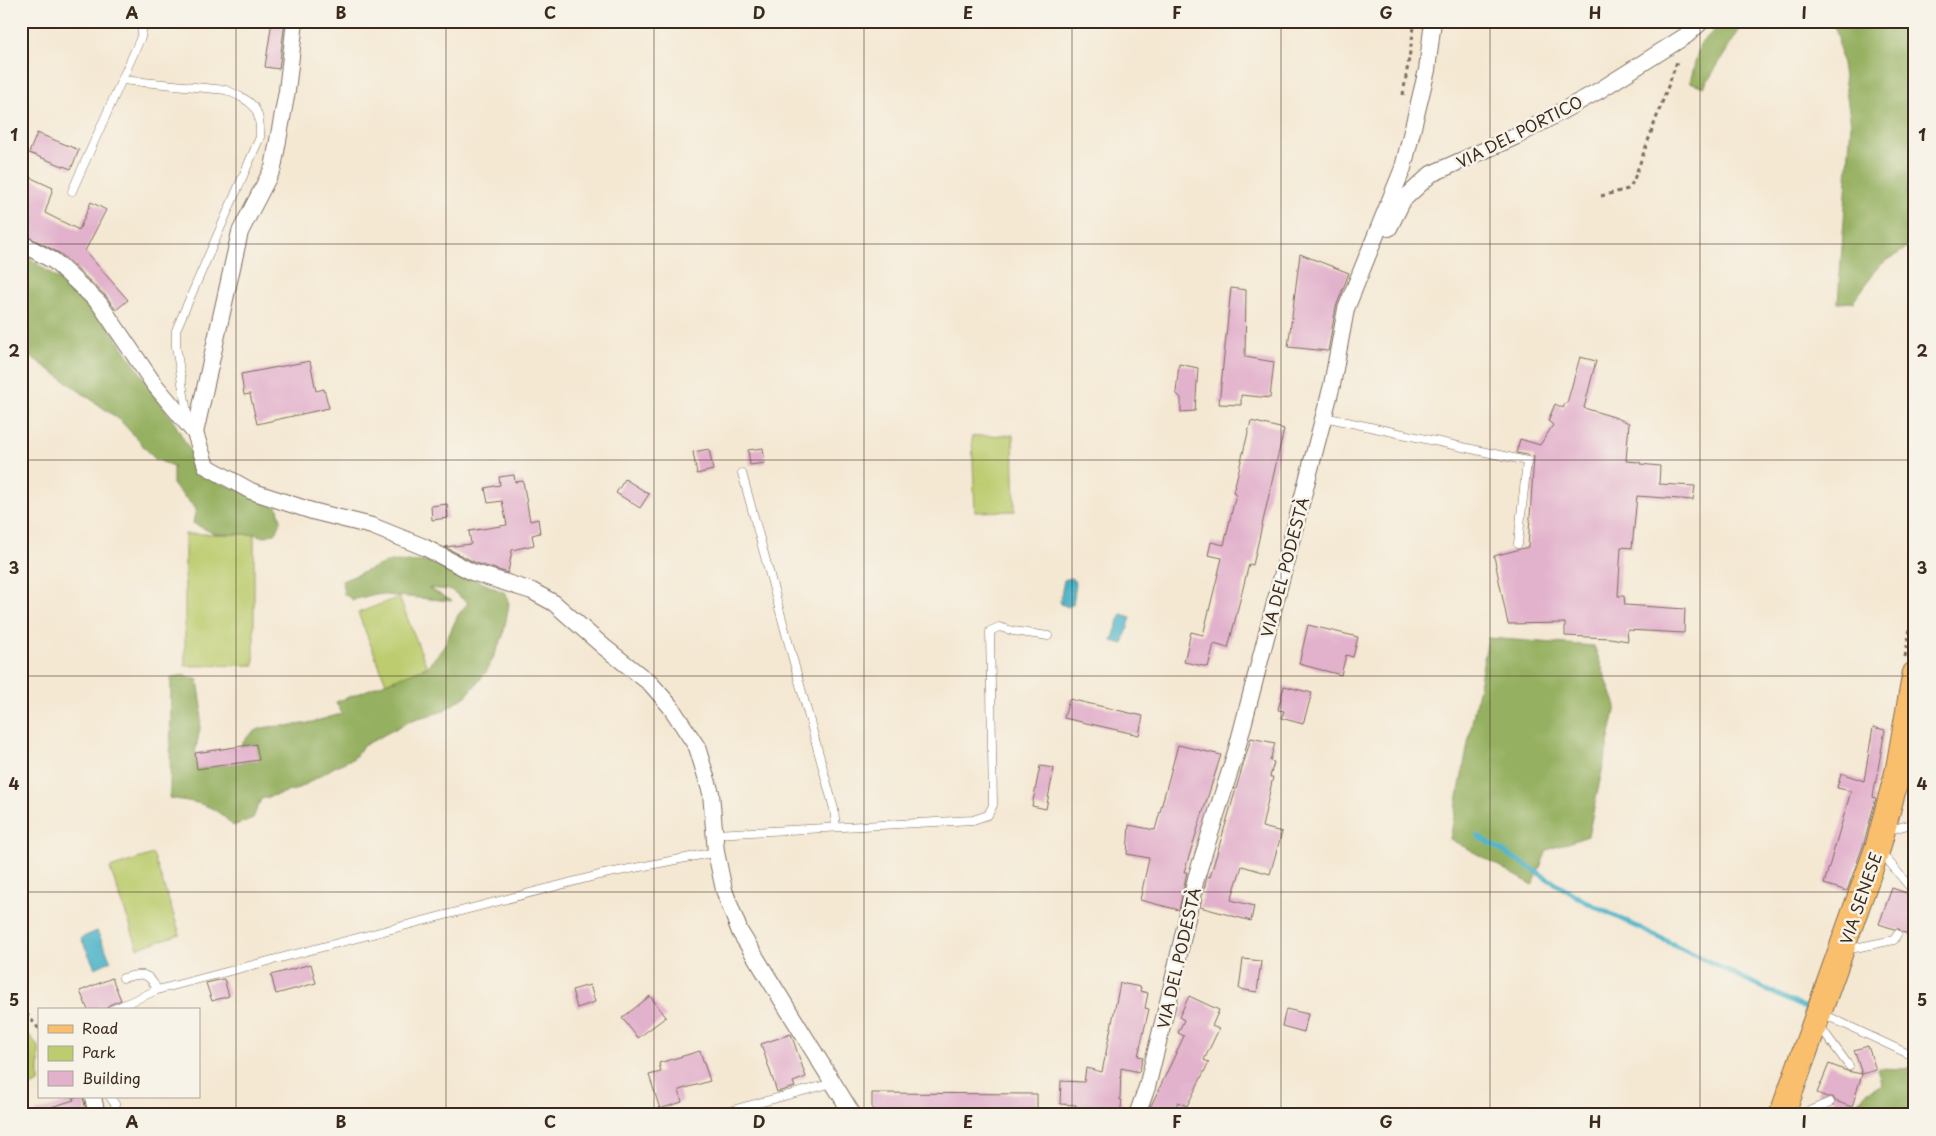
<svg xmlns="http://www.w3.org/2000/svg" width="1936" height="1136" viewBox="0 0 1936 1136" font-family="'Playpen Sans',sans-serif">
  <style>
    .green { fill: #bccc6e; stroke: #7c7b46 }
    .forest { fill: #95b061; stroke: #686d40 }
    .water { fill: #49b2c8; stroke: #426e73 }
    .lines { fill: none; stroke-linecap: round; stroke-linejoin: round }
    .stream { stroke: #49b2c8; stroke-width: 5 }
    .building { fill: #e2b1cc }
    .lane-casing { stroke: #7c6c5d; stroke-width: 9 }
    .street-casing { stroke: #7c6c5d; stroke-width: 18 }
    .primary-casing { stroke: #7c6c5d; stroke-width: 27 }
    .path { stroke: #7c6c5d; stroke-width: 3; stroke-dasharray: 4 4; stroke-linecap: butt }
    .lane { stroke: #fff; stroke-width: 8 }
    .street { stroke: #fff; stroke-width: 16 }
    .primary { stroke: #f9bf6c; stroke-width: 25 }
    .grid { fill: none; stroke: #3b2a1e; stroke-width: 1; stroke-opacity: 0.55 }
    .labels { text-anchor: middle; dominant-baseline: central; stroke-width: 5; stroke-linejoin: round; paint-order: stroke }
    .street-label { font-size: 16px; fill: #3b2a1e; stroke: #f7f3e8 }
    .neatline { fill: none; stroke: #3b2a1e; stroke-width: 2 }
    .grid-label { font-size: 16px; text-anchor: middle; font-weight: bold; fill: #3b2a1e }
  </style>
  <rect width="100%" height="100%" fill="#f7f3e8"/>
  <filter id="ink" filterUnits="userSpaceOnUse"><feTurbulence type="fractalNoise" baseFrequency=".02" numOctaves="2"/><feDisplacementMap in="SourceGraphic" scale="10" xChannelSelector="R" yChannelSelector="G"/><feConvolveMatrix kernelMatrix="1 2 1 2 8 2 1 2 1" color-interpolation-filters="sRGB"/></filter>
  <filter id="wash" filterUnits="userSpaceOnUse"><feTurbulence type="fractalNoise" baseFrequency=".0096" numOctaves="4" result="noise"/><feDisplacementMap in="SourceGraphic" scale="20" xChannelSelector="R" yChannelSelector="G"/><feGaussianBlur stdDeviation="1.12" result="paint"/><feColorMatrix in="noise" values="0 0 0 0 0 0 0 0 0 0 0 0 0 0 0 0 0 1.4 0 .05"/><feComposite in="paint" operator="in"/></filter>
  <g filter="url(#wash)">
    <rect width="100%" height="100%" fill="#f4e8d3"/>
    <!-- green -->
    <g class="green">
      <path d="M1013,435L1015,511L975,512L972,436Z"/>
      <path d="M185,534H254V665L185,666Z"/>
      <path d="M399,597L427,667L386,683L358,613Z"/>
      <path d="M153,854L180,934L138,948L110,868Z"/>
      <path d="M21,1025L39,1047V1083L21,1091Z"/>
    </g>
    <!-- forest -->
    <g class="forest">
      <path d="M1718,21H1745L1704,87L1690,82L1700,44L1716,29Z"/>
      <path d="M1832,21H1915V243L1880,265L1853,302L1838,303L1851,124L1838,37Z"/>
      <path d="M21,252L88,301L103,318L174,422L194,458L213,480L277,506L281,520L277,532L264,537L254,534H215L193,523L196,509L173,485V466L155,459L120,420L33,358L21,353Z"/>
      <path d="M390,561L426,562L449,568L505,593L509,604L503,636L487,671L466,696L441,712L412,720L363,746L354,758L336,766L298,789L261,799L253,818L233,826C213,803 198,803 170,798L171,678L183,675L198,680L202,707L200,728L195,753L197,769L258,760L256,744L240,747C255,722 271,728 295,725C311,724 327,717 342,714L336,702L427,667L443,648L458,615L468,603L451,590L428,588L452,601L375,594L353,600L344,594L342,581Z"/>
      <path d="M1488,638L1594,646L1616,706L1588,836L1547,850L1533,885L1450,839Z"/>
      <path d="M1915,1067V1115H1871L1869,1111L1855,1107L1867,1091L1882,1086L1877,1068L1903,1069Z"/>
    </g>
    <!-- water -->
    <g class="water">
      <path d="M1071,578L1074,580L1076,584L1073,604L1068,607L1061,604L1060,601L1064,580Z"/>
      <path d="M1121,614L1131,617L1123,644L1112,641Z"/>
      <path d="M97,931L111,961L95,968L81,938Z"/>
    </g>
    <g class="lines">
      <!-- stream -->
      <g class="stream">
        <path d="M1478,836L1586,902L1807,1009L1806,1013"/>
        <path d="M1769,1115L1772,1106"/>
      </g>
    </g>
    <g id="blocks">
      <!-- building -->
      <g class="building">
        <path d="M272,21H285L279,69L265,67Z"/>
        <path d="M37,133L79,150L71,169L29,153Z"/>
        <path d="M27,176L53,188L45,213L79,230L91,202L106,210L85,251L128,300L116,310L106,296L61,254L21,233V190Z"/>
        <path d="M1300,254L1349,273L1336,307L1328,351L1288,347Z"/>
        <path d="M1231,288L1246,290L1245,357L1274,362L1270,398L1241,395V405L1219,404Z"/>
        <path d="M1580,357L1596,361L1584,408L1614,417L1629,423L1626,461L1640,462V464L1660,466L1659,484L1695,486L1693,500L1637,496L1632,548L1621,547L1618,596H1624L1625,605L1685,609L1684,633L1627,630L1628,641L1610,638L1565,636V623L1508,624L1494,556L1528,547L1534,456L1516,453L1520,439L1540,445L1553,425L1548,421L1555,404L1563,408L1565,403H1567Z"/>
        <path d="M310,361L316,391L324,389L329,408L257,424L250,394L244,395L241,374Z"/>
        <path d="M1179,364L1198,368L1195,411L1181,412V398L1176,393Z"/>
        <path d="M1251,421L1284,429L1253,565L1249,564L1228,648L1214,644L1208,667L1184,662L1191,632L1203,635L1222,558L1208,555L1211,542L1224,545L1236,494L1233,493Z"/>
        <path d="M763,448L765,463L750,465L748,450Z"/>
        <path d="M709,449L713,470L697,474L693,452Z"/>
        <path d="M514,475L515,482L523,481L530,521L538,519L540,533L532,535L534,545L512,550L508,573L476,563L445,547L471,544L469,531L507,525L502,501L488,503L485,488L500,485L499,477Z"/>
        <path d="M625,479L649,494L640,508L616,493Z"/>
        <path d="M447,504L448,518L432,520L431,506Z"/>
        <path d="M1308,625L1358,637L1353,657L1346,655L1341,675L1299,664Z"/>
        <path d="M1284,686L1312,693L1303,724L1281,718L1284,711L1278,710Z"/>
        <path d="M1069,699L1143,716L1139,735L1064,718Z"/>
        <path d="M1873,727L1885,730L1873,797L1876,798L1864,843L1847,891L1824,884L1851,791L1837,788L1841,773L1864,781Z"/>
        <path d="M1251,738L1275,743L1270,761L1274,762L1270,777H1273L1262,827L1282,832L1270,874L1242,866L1231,900L1254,906L1251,921L1200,907L1206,881L1207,876L1210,877Z"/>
        <path d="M256,744L259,760L197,769L195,753Z"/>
        <path d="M1178,745L1221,755L1184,872H1187L1179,910L1140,900L1149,858L1127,854L1129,825L1155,830Z"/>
        <path d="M1040,766L1054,768L1046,809L1032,806Z"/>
        <path d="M1892,888L1915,896V936L1902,932L1899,929H1894L1879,924Z"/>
        <path d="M1243,959L1261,961L1257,992L1239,989Z"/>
        <path d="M311,964L316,983L276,994L271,975Z"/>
        <path d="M112,978L121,1000L109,1005L106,1010H88L80,991Z"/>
        <path d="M224,979L229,996L212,1001L206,983Z"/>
        <path d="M1120,983L1141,987L1140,991L1148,993L1145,1008L1149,1009L1138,1056L1143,1057L1139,1072L1121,1068L1120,1100H1122L1120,1115H1075L1076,1105L1060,1104L1061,1081L1084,1082L1086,1068L1102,1072Z"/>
        <path d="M590,985L595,1002L577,1008L572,990Z"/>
        <path d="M650,996L666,1017L638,1038L622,1018Z"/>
        <path d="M1189,996L1219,1010L1212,1026L1219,1029L1204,1060L1209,1062L1187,1106L1178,1102L1172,1115H1158L1149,1110L1184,1036L1178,1033L1184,1020L1179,1017Z"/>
        <path d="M1286,1009L1308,1014L1304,1032L1282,1026Z"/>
        <path d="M791,1034L806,1077L793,1082L795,1087L777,1092L761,1044Z"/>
        <path d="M1868,1046L1876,1070L1862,1074L1854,1050Z"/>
        <path d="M700,1051L710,1081L679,1090L682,1102L660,1109L649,1075L661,1072L659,1063Z"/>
        <path d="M1829,1064L1847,1071L1862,1074L1852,1107L1835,1101L1833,1097H1827L1817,1093Z"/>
        <path d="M872,1093L1037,1094V1115H872Z"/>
        <path d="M73,1097H83L87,1115H35V1112L74,1100Z"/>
      </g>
    </g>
  </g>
  <g filter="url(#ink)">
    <use href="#blocks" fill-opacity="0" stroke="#7c6c5d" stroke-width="1"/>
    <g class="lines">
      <defs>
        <g id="lane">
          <path d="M122,80L226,90C253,102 261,106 260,137L176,330V347L188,419"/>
          <path d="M72,191L141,37L143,25L141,21"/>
          <path d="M1324,417L1527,461L1518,544"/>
          <path d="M742,473L834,809L836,827"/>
          <path d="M1886,831L1915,823"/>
          <path d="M715,834L973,820L988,815L993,805L990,631L999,627L1013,631L1048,636"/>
          <path d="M1881,852L1913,891"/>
          <path d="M1845,950L1894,940L1897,934"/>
          <path d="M123,978C141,973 149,971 157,990"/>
          <path d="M112,1010L157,990L599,875L716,852"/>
          <path d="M1823,1014L1915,1057"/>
          <path d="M1819,1025L1849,1066"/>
          <path d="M110,1097L115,1104L117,1115"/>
          <path d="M721,1113L833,1083"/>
          <path d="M1800,1115L1830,1102"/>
        </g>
        <g id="street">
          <path d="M1389,228L1403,200L1431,174L1517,136L1600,90L1687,35L1702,21"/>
          <path d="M21,243L54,261L99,303L154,384L195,433L206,466L251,491L312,511L372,526L424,547L472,572L532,591L554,603L604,647L651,684L670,706L697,747L711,793L716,852L724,890L740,932L853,1115"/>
          <path d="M195,433L240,232L273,168L287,91L295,21"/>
          <path d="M93,1097L97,1115"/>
          <path d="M1137,1115L1147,1087L1170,994L1196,878L1236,752L1332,385L1346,309L1403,168L1427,70L1433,21"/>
        </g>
        <path id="primary" d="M1782,1115L1878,847L1898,771L1915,674"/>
      </defs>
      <!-- lane casing -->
      <use href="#lane" class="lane-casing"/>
      <!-- street casing -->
      <use href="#street" class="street-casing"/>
      <!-- primary casing -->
      <use href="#primary" class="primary-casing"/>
      <!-- path -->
      <g class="path">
        <path d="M1403,95L1415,21"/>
        <path d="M1601,196L1628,189L1633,182L1678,59"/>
        <path d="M1905,657L1915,601"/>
        <path d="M21,1007L39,1029"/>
        <path d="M1914,1115L1915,1112"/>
      </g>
      <!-- lane -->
      <use href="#lane" class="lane"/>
      <!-- street -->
      <use href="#street" class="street"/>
      <!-- primary -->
      <use href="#primary" class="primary"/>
    </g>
  </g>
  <!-- grid -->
  <path class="grid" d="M236,21V1115M446,21V1115M654,21V1115M864,21V1115M1072,21V1115M1281,21V1115M1490,21V1115M1700,21V1115M21,244H1915M21,460H1915M21,676H1915M21,892H1915"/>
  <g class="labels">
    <!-- street labels -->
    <g class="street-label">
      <text transform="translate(1519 131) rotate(-27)">VIA DEL PORTICO</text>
      <text transform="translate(1284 567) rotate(-75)">VIA DEL PODESTÀ</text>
      <text transform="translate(1860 898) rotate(-71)">VIA SENESE</text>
      <text transform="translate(1178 958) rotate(-77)">VIA DEL PODESTÀ</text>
    </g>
  </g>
  <!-- margin -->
  <rect width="1936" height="1136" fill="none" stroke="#f7f3e8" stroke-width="55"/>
  <!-- legend -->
  <rect x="38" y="1008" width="162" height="90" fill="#f7f3e8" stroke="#aca397"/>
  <rect x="48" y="1025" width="25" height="8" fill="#f9bf6c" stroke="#aca397"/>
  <text x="82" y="1034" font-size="15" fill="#3b2a1e">Road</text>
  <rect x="48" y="1046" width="25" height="15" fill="#bccc6e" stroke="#aca397"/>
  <text x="82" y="1058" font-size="15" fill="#3b2a1e">Park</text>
  <rect x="48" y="1071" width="25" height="15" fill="#e2b1cc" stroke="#aca397"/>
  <text x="82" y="1084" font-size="15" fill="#3b2a1e">Building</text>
  <rect x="28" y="28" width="1880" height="1080" class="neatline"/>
  <g class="grid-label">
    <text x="132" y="19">A</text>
    <text x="341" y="19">B</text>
    <text x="550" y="19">C</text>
    <text x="759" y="19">D</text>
    <text x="968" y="19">E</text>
    <text x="1177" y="19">F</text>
    <text x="1386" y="19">G</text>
    <text x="1595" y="19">H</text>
    <text x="1804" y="19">I</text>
    <text x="14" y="141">1</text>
    <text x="1922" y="141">1</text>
    <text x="14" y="357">2</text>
    <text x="1922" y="357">2</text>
    <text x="14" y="574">3</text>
    <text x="1922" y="574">3</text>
    <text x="14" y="790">4</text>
    <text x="1922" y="790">4</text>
    <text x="14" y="1006">5</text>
    <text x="1922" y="1006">5</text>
    <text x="132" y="1128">A</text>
    <text x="341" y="1128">B</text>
    <text x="550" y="1128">C</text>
    <text x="759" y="1128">D</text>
    <text x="968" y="1128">E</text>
    <text x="1177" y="1128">F</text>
    <text x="1386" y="1128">G</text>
    <text x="1595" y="1128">H</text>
    <text x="1804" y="1128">I</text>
  </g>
</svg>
